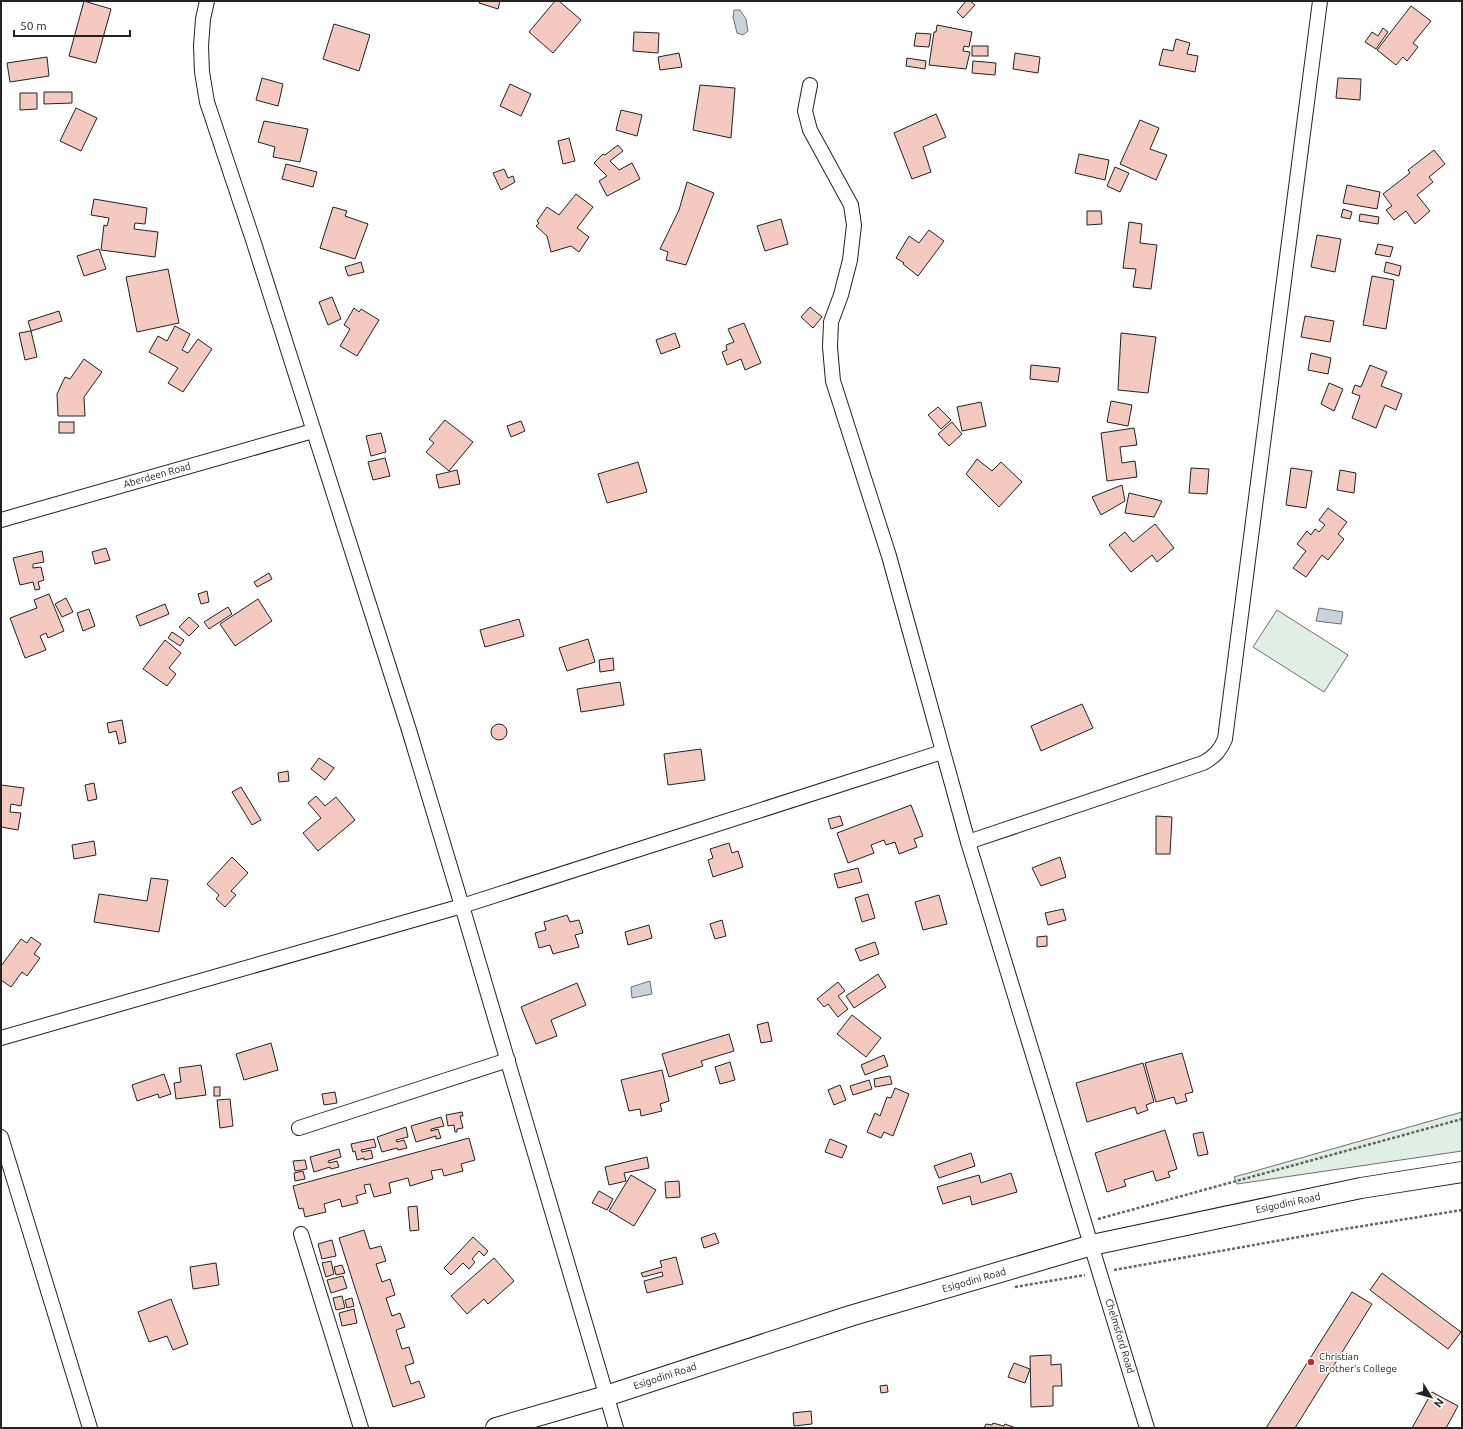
<svg xmlns="http://www.w3.org/2000/svg" width="1463" height="1429" viewBox="0 0 1463 1429" font-family="Ubuntu,sans-serif">
  <style>
    .green { fill: #e0efe3; stroke: #6f6f6f }
    .water { fill: #c7d3dd; stroke: #6f6f6f }
    .building { fill: #f3c9c0; stroke: #222 }
    .lines { fill: none; stroke-linecap: round; stroke-linejoin: round }
    .minor-casing { stroke: #222; stroke-width: 16 }
    .secondary-casing { stroke: #222; stroke-width: 22 }
    .path { stroke: #646464; stroke-width: 2.5; stroke-dasharray: 3 2; stroke-linecap: butt }
    .minor { stroke: #fff; stroke-width: 14 }
    .secondary { stroke: #fff; stroke-width: 20 }
    .poi-dot { fill: #c62828; stroke: #fff; stroke-width: 1.5 }
    .labels { text-anchor: middle; dominant-baseline: central; stroke-width: 3; stroke-linejoin: round; paint-order: stroke }
    .street-label { font-size: 10px; fill: #222; stroke: #fff }
    .poi-label { font-size: 10px; fill: #222; stroke: #fff; text-anchor: start }
  </style>
  <rect width="100%" height="100%" fill="#fff"/>
  <!-- green -->
  <g class="green">
    <path d="M1277,610L1348,655L1324,692L1253,647Z"/>
    <path d="M1462,1112V1151L1237,1184L1234,1177Z"/>
  </g>
  <!-- water -->
  <g class="water">
    <path d="M734,10H740L746,19L748,31L743,35L737,33L733,17Z"/>
    <path d="M1319,608L1343,612L1341,624L1316,621Z"/>
    <path d="M650,981L652,994L632,998L631,987Z"/>
  </g>
  <!-- building -->
  <g class="building">
    <path d="M84,1L111,9L96,63L69,56Z"/>
    <path d="M480,1H500L498,9L479,3Z"/>
    <path d="M555,1H559L581,20L553,53L529,32Z"/>
    <path d="M966,1H970L975,5L963,18L957,12Z"/>
    <path d="M1411,6L1431,21L1413,43L1418,47L1407,61L1403,57L1396,65L1377,50Z"/>
    <path d="M334,24L370,35L359,71L323,59Z"/>
    <path d="M937,25L972,32L969,47L964,46L963,51L970,52L966,69L929,65L934,32H936Z"/>
    <path d="M1383,28L1388,32L1376,49L1365,42L1372,32L1378,36Z"/>
    <path d="M634,32L659,33L658,53L633,51Z"/>
    <path d="M916,33L931,34L929,47L914,46Z"/>
    <path d="M1176,39L1190,43L1187,54L1198,56L1195,72L1159,65L1163,49L1173,51Z"/>
    <rect x="972" y="46" width="16" height="10"/>
    <path d="M679,53L682,67L660,70L658,57Z"/>
    <path d="M1015,53L1040,57L1038,73L1013,69Z"/>
    <path d="M47,57L49,76L10,82L7,63Z"/>
    <path d="M907,58L926,61L925,69L906,66Z"/>
    <path d="M973,61L996,63L995,75L972,73Z"/>
    <path d="M262,78L283,84L278,106L256,100Z"/>
    <path d="M1338,78L1361,79L1360,100L1336,98Z"/>
    <path d="M510,84L531,94L521,116L500,106Z"/>
    <path d="M700,85L735,88L731,138L693,130Z"/>
    <path d="M44,92H72V103L44,104Z"/>
    <path d="M20,93H37V109L20,110Z"/>
    <path d="M76,108L97,118L81,151L60,141Z"/>
    <path d="M621,110L642,115L637,136L616,130Z"/>
    <path d="M936,114L946,137L923,147L931,172L912,179L894,133Z"/>
    <path d="M1140,120L1159,128L1150,149L1167,155L1156,180L1120,164Z"/>
    <path d="M264,121L308,129L300,162L273,157L275,147L258,142Z"/>
    <path d="M569,138L575,161L563,164L558,141Z"/>
    <path d="M618,145L623,151L610,161L619,170L632,163L640,179L607,196L599,181L607,176L594,163L603,154L605,155Z"/>
    <path d="M1434,150L1445,164L1429,177L1433,182L1417,195L1430,211L1415,224L1406,211L1394,220L1386,210L1392,206L1383,194L1410,173L1408,170Z"/>
    <path d="M1079,154L1109,160L1105,180L1075,173Z"/>
    <path d="M286,164L317,172L313,187L282,179Z"/>
    <path d="M1115,167L1129,173L1120,192L1107,186Z"/>
    <path d="M504,169L508,178L513,176L515,182L501,190L493,173Z"/>
    <path d="M687,182L714,193L686,265L666,260L668,252L660,249L679,210Z"/>
    <path d="M1347,185L1380,192L1377,209L1343,203Z"/>
    <path d="M576,194L593,207L577,228L589,237L579,252L571,246L551,252L547,236L536,226L539,223L537,221L547,207L559,215Z"/>
    <path d="M94,199L147,208L145,224L135,223L134,229L158,232L155,257L101,250L104,225L107,226L109,218L91,215Z"/>
    <path d="M333,207L347,211L345,216L368,224L355,259L320,248Z"/>
    <path d="M1343,209L1352,212L1350,219L1341,217Z"/>
    <path d="M1087,211H1101L1102,224L1087,225Z"/>
    <path d="M1360,214L1379,217L1378,224L1359,221Z"/>
    <path d="M781,219L788,244L765,251L757,226Z"/>
    <path d="M1129,222L1142,224L1140,243L1157,245L1151,289L1133,287L1136,269L1123,268Z"/>
    <path d="M929,230L944,241L918,276L903,264L904,263L896,258L909,236L919,243Z"/>
    <path d="M1317,235L1341,239L1335,272L1311,267Z"/>
    <path d="M1378,244L1393,247L1390,257L1375,254Z"/>
    <path d="M99,249L106,269L84,276L77,256Z"/>
    <path d="M361,262L364,272L348,276L345,267Z"/>
    <path d="M1386,262L1401,266L1399,276L1384,272Z"/>
    <path d="M168,269L179,323L137,332L126,277Z"/>
    <path d="M1372,276L1394,280L1386,329L1363,325Z"/>
    <path d="M332,297L341,319L328,325L319,302Z"/>
    <path d="M810,307L822,317L813,328L801,317Z"/>
    <path d="M354,308L359,312L361,309L379,320L357,356L340,346L350,329L344,325Z"/>
    <path d="M59,311L62,321L31,331L28,321Z"/>
    <path d="M1305,316L1334,321L1330,342L1301,337Z"/>
    <path d="M744,323L761,363L745,370L741,359L727,365L722,352L727,350L726,345L734,342L728,329Z"/>
    <path d="M175,326L190,334L182,350L188,353L198,339L212,349L183,392L168,383L178,368L149,352L158,336L167,341Z"/>
    <path d="M31,331L37,357L25,360L19,333Z"/>
    <path d="M675,333L680,347L661,354L656,340Z"/>
    <path d="M1121,333L1156,337L1148,393L1118,390Z"/>
    <path d="M1311,353L1331,358L1328,374L1308,370Z"/>
    <path d="M84,359L102,372L84,397L85,416H58L57,394L65,377L70,379Z"/>
    <path d="M1031,365L1060,368L1058,382L1030,379Z"/>
    <path d="M1370,365L1387,372L1381,386L1402,394L1396,410L1385,405L1376,428L1352,418L1360,396L1352,393L1355,385L1361,387Z"/>
    <path d="M1329,383L1343,389L1334,411L1321,404Z"/>
    <path d="M1111,401L1132,405L1128,426L1107,422Z"/>
    <path d="M981,402L986,426L962,431L957,407Z"/>
    <path d="M938,407L951,420L941,429L928,415Z"/>
    <path d="M445,420L473,442L449,471L426,452L434,443L429,439Z"/>
    <path d="M521,421L525,431L511,437L507,426Z"/>
    <rect x="59" y="422" width="15" height="11"/>
    <path d="M952,422L962,434L949,446L938,434Z"/>
    <path d="M1134,428L1137,445L1120,447L1122,463L1135,461L1137,477L1107,481L1101,433Z"/>
    <path d="M381,433L386,452L371,456L366,436Z"/>
    <path d="M385,458L390,476L373,480L368,462Z"/>
    <path d="M977,459L992,471L1001,462L1022,482L999,507L966,474Z"/>
    <path d="M638,462L647,492L607,503L598,474Z"/>
    <path d="M1191,468L1209,469L1207,494L1189,493Z"/>
    <path d="M1291,468L1312,471L1306,508L1286,505Z"/>
    <path d="M457,470L460,484L439,488L436,475Z"/>
    <path d="M1340,470L1356,473L1354,493L1337,490Z"/>
    <path d="M1122,485L1125,501L1101,515L1092,497Z"/>
    <path d="M1129,493L1162,501L1154,517L1125,513Z"/>
    <path d="M1328,508L1347,522L1338,534L1344,539L1328,560L1322,555L1306,577L1293,568L1306,551L1297,544L1307,531L1311,535L1315,529L1319,532L1325,525L1319,520Z"/>
    <path d="M1155,524L1174,548L1157,562L1152,555L1131,572L1109,545L1125,532L1133,542Z"/>
    <path d="M106,548L110,560L95,564L92,552Z"/>
    <path d="M42,551L44,562L33,564V568L41,567L44,580L38,582L40,589L35,590L33,582L20,585L13,558Z"/>
    <path d="M269,573L272,579L257,587L254,582Z"/>
    <path d="M207,591L209,602L201,604L198,594Z"/>
    <path d="M49,594L64,631L48,638L46,633L40,636L46,650L25,658L10,618L37,608L34,600Z"/>
    <path d="M66,598L73,612L62,617L55,604Z"/>
    <path d="M258,599L272,621L235,646L220,624Z"/>
    <path d="M165,604L169,614L140,626L136,616Z"/>
    <path d="M228,607L232,614L209,629L204,622Z"/>
    <path d="M89,609L95,626L83,631L77,613Z"/>
    <path d="M189,617L199,626L189,636L179,627Z"/>
    <path d="M519,619L524,636L485,647L480,630Z"/>
    <path d="M172,632L184,640L180,646L168,638Z"/>
    <path d="M588,639L595,662L567,671L559,648Z"/>
    <path d="M165,640L181,653L169,668L176,674L167,686L143,669Z"/>
    <path d="M613,658L614,670L600,672L599,660Z"/>
    <path d="M620,682L624,705L581,712L577,689Z"/>
    <path d="M1082,704L1093,728L1041,751L1031,726Z"/>
    <path d="M122,720L126,742L119,744L116,731L109,733L107,723Z"/>
    <circle cx="499" cy="732" r="8"/>
    <path d="M701,749L705,780L668,785L664,754Z"/>
    <path d="M319,758L334,768L325,780L311,769Z"/>
    <path d="M288,771L289,781L279,782L278,773Z"/>
    <path d="M94,783L97,799L88,801L85,785Z"/>
    <path d="M1,785L24,788L21,806L11,804L10,812L21,813L18,830L1,827Z"/>
    <path d="M241,787L261,820L252,825L232,792Z"/>
    <path d="M316,796L325,806L336,797L355,820L318,851L303,833L321,818L308,803Z"/>
    <path d="M911,805L923,836L914,839L917,847L899,854L895,842L886,845L884,840L871,845L874,853L848,863L837,833Z"/>
    <path d="M840,816L843,825L831,829L828,819Z"/>
    <path d="M1156,816L1172,817L1170,854H1156Z"/>
    <path d="M94,841L96,855L74,859L72,845Z"/>
    <path d="M729,843L732,853L738,851L743,867L713,877L708,860L713,858L710,849Z"/>
    <path d="M232,857L248,873L231,891L236,895L225,907L216,899L219,895L207,884Z"/>
    <path d="M1060,857L1066,877L1041,886L1032,868Z"/>
    <path d="M858,868L862,882L838,888L834,874Z"/>
    <path d="M151,878L168,880L159,932L94,922L99,894L147,901Z"/>
    <path d="M868,894L875,918L862,922L855,898Z"/>
    <path d="M939,895L947,924L923,930L915,902Z"/>
    <path d="M1063,909L1066,920L1048,925L1045,913Z"/>
    <path d="M567,915L570,922L579,920L583,933L575,935L579,947L553,954L550,945L539,948L535,933L546,930L544,922Z"/>
    <path d="M722,920L726,936L715,939L710,924Z"/>
    <path d="M649,925L652,938L628,945L625,932Z"/>
    <path d="M1047,936V946L1037,947V937Z"/>
    <path d="M31,937L41,944L34,954L40,958L27,976L22,972L11,987L1,980V966L21,939L27,943Z"/>
    <path d="M875,942L879,954L860,961L855,949Z"/>
    <path d="M878,974L886,987L854,1008L846,996Z"/>
    <path d="M838,982L845,991L838,996L848,1009L838,1017L828,1004L824,1007L817,999Z"/>
    <path d="M577,983L586,1005L551,1020L557,1036L536,1044L521,1007Z"/>
    <path d="M852,1015L881,1038L866,1057L837,1034Z"/>
    <path d="M768,1022L772,1041L761,1043L757,1025Z"/>
    <path d="M729,1034L734,1051L701,1061L703,1066L669,1077L662,1054Z"/>
    <path d="M271,1043L278,1070L244,1080L236,1054Z"/>
    <path d="M1182,1053L1193,1092L1185,1094L1187,1101L1176,1104L1174,1097L1156,1102L1145,1063Z"/>
    <path d="M884,1055L888,1066L865,1075L861,1065Z"/>
    <path d="M730,1062L735,1080L720,1084L715,1067Z"/>
    <path d="M1143,1063L1154,1102L1146,1105L1148,1110L1137,1114L1135,1107L1087,1122L1076,1083Z"/>
    <path d="M201,1065L206,1095L176,1099L174,1083L181,1082L179,1068Z"/>
    <path d="M662,1070L669,1101L660,1104L662,1111L641,1116L640,1109L629,1111L621,1080Z"/>
    <path d="M164,1074L171,1094L159,1098L158,1094L137,1101L132,1085Z"/>
    <path d="M890,1076L892,1084L875,1087L874,1079Z"/>
    <path d="M869,1080L872,1089L853,1095L850,1086Z"/>
    <path d="M840,1085L846,1100L834,1105L828,1090Z"/>
    <rect x="214" y="1087" width="6" height="9"/>
    <path d="M895,1088L909,1094L893,1136L884,1132L881,1138L867,1132L875,1113L880,1116L887,1097L891,1098Z"/>
    <path d="M335,1092L337,1103L324,1105L322,1094Z"/>
    <path d="M230,1099L233,1126L220,1128L217,1100Z"/>
    <path d="M462,1112L463,1116H460L463,1128L457,1129V1132H455L454,1125L448,1126L446,1115Z"/>
    <path d="M441,1117L444,1126L431,1129V1131L438,1129L441,1138L436,1139V1136L416,1142L411,1126Z"/>
    <path d="M406,1127L408,1137L396,1140L397,1142L404,1140L407,1148L398,1150L397,1148L382,1152L377,1137Z"/>
    <path d="M1165,1130L1177,1169L1168,1172L1170,1177L1156,1181L1153,1171L1124,1180L1126,1186L1107,1192L1095,1153Z"/>
    <path d="M1203,1132L1208,1154L1198,1156L1193,1134Z"/>
    <path d="M469,1138L475,1160L461,1164L463,1171L444,1176L442,1169L431,1171L433,1179L410,1186L408,1178L389,1183L391,1193L374,1197L370,1184L364,1185L366,1193L356,1196L358,1203L342,1207L340,1199L324,1204L326,1212L305,1217L303,1208L299,1209L293,1186Z"/>
    <path d="M374,1139L376,1147L361,1150L362,1152L371,1150L373,1158L364,1160V1158L357,1160L355,1151L353,1152L351,1144Z"/>
    <path d="M830,1139L847,1146L842,1158L825,1152Z"/>
    <path d="M339,1149L341,1157L328,1161L329,1163L337,1161L339,1167L331,1169L330,1167L314,1172L310,1157Z"/>
    <path d="M971,1153L975,1166L939,1178L934,1166Z"/>
    <path d="M647,1157L649,1168L624,1173L626,1181L609,1185L605,1167Z"/>
    <path d="M305,1160L307,1169L295,1171L293,1161Z"/>
    <path d="M303,1171L305,1179L295,1181L294,1173Z"/>
    <path d="M1011,1173L1017,1192L972,1205L970,1196L943,1204L937,1187L979,1175L981,1183Z"/>
    <path d="M631,1175L656,1190L634,1226L609,1211Z"/>
    <path d="M679,1181L680,1197L666,1198L665,1182Z"/>
    <path d="M599,1191L613,1199L607,1210L592,1203Z"/>
    <path d="M417,1206L419,1230L410,1231L408,1207Z"/>
    <path d="M364,1230L370,1249L381,1246L386,1261L376,1264L382,1282L390,1279L395,1295L386,1298L392,1316L400,1313L405,1327L396,1330L402,1349L409,1347L414,1363L405,1366L411,1384L419,1381L425,1397L393,1407L339,1238Z"/>
    <path d="M715,1233L719,1243L704,1248L701,1238Z"/>
    <path d="M473,1237L488,1251L484,1256L479,1251L472,1259L475,1262L469,1269L463,1263L451,1275L444,1268Z"/>
    <path d="M332,1240L336,1256L322,1259L318,1244Z"/>
    <path d="M676,1257L683,1284L647,1293L644,1281L663,1276L662,1272L643,1277L641,1273L662,1267L660,1261Z"/>
    <path d="M494,1258L514,1281L488,1304L484,1299L467,1314L451,1296Z"/>
    <path d="M331,1261L334,1274L326,1277L322,1263Z"/>
    <path d="M216,1263L219,1285L193,1289L190,1267Z"/>
    <path d="M342,1265L345,1273L336,1275L334,1267Z"/>
    <path d="M1382,1273L1461,1332L1448,1349L1370,1290Z"/>
    <path d="M343,1276L347,1288L331,1293L327,1280Z"/>
    <path d="M1352,1292L1372,1304L1295,1428H1266Z"/>
    <path d="M342,1296L345,1308L336,1310L333,1298Z"/>
    <path d="M352,1298L354,1306L347,1308L345,1300Z"/>
    <path d="M171,1299L188,1344L173,1350L167,1336L149,1342L138,1312Z"/>
    <path d="M354,1309L357,1323L342,1326L339,1313Z"/>
    <path d="M1051,1355V1365L1061,1364L1062,1386H1053V1406L1031,1407L1030,1356Z"/>
    <path d="M1014,1363L1030,1369L1025,1383L1008,1377Z"/>
    <path d="M887,1385L888,1392L881,1393L880,1386Z"/>
    <path d="M1432,1392L1458,1406L1446,1428H1412Z"/>
    <path d="M811,1411L812,1424L794,1426L793,1413Z"/>
    <path d="M993,1423L1004,1426L1005,1424L1016,1428H984L986,1424L992,1425Z"/>
  </g>
  <g class="lines">
    <defs>
      <g id="minor">
        <path d="M207,1L203,19L201,46L202,72L207,102L253,240L409,730L462,906L616,1428"/>
        <path d="M810,85L805,111L810,130L851,205L854,225L850,260L841,295L831,322L830,347L833,381L889,556L968,842L1147,1428"/>
        <path d="M1,520L313,431"/>
        <path d="M968,842L1203,763C1214,757 1220,751 1225,739L1320,1"/>
        <path d="M1,1038L462,906L942,752"/>
        <path d="M299,1128L508,1060"/>
        <path d="M1,1137L90,1428"/>
        <path d="M301,1234L361,1428"/>
      </g>
      <path id="secondary" d="M496,1428L606,1396L850,1316L1092,1245L1361,1188L1462,1172"/>
    </defs>
    <!-- minor casing -->
    <use href="#minor" class="minor-casing"/>
    <!-- secondary casing -->
    <use href="#secondary" class="secondary-casing"/>
    <!-- path -->
    <g class="path">
      <path d="M1098,1219L1462,1119"/>
      <path d="M1114,1270L1338,1230L1462,1210"/>
      <path d="M1015,1287L1085,1275"/>
    </g>
    <!-- minor -->
    <use href="#minor" class="minor"/>
    <!-- secondary -->
    <use href="#secondary" class="secondary"/>
  </g>
  <!-- markers -->
  <circle class="poi-dot" cx="1311" cy="1362" r="4"/>
  <g class="labels">
    <!-- street labels -->
    <g class="street-label">
      <text transform="translate(157 475) rotate(-16)">Aberdeen Road</text>
      <text transform="translate(1288 1203) rotate(-12)">Esigodini Road</text>
      <text transform="translate(974 1280) rotate(-16)">Esigodini Road</text>
      <text transform="translate(1120 1336) rotate(73)">Chelmsford Road</text>
      <text transform="translate(665 1376) rotate(-18)">Esigodini Road</text>
    </g>
    <!-- poi labels -->
    <g class="poi-label">
      <text x="1319" y="1356">Christian<tspan x="1319" dy="12">Brother's College</tspan></text>
    </g>
  </g>
  <!-- border -->
  <rect width="1463" height="1429" fill="none" stroke="#222222" stroke-width="4"/>
  <!-- north arrow -->
  <g transform="translate(1431 1397) rotate(127)" stroke="#ffffff" stroke-width="3" paint-order="stroke">
  <path d="M0-3L7 15L0 10L-7 15Z" fill="#222222"/>
  <text y="-6" font-size="11" font-weight="bold" text-anchor="middle" fill="#222222">N</text>
  </g>
  <!-- scale -->
  <path d="M14 30v6h116v-6" fill="none" stroke="#222222" stroke-width="2"/>
  <text x="20" y="30" font-size="12" fill="#222222" stroke="#ffffff" stroke-width="3" paint-order="stroke">50 m</text>
</svg>
